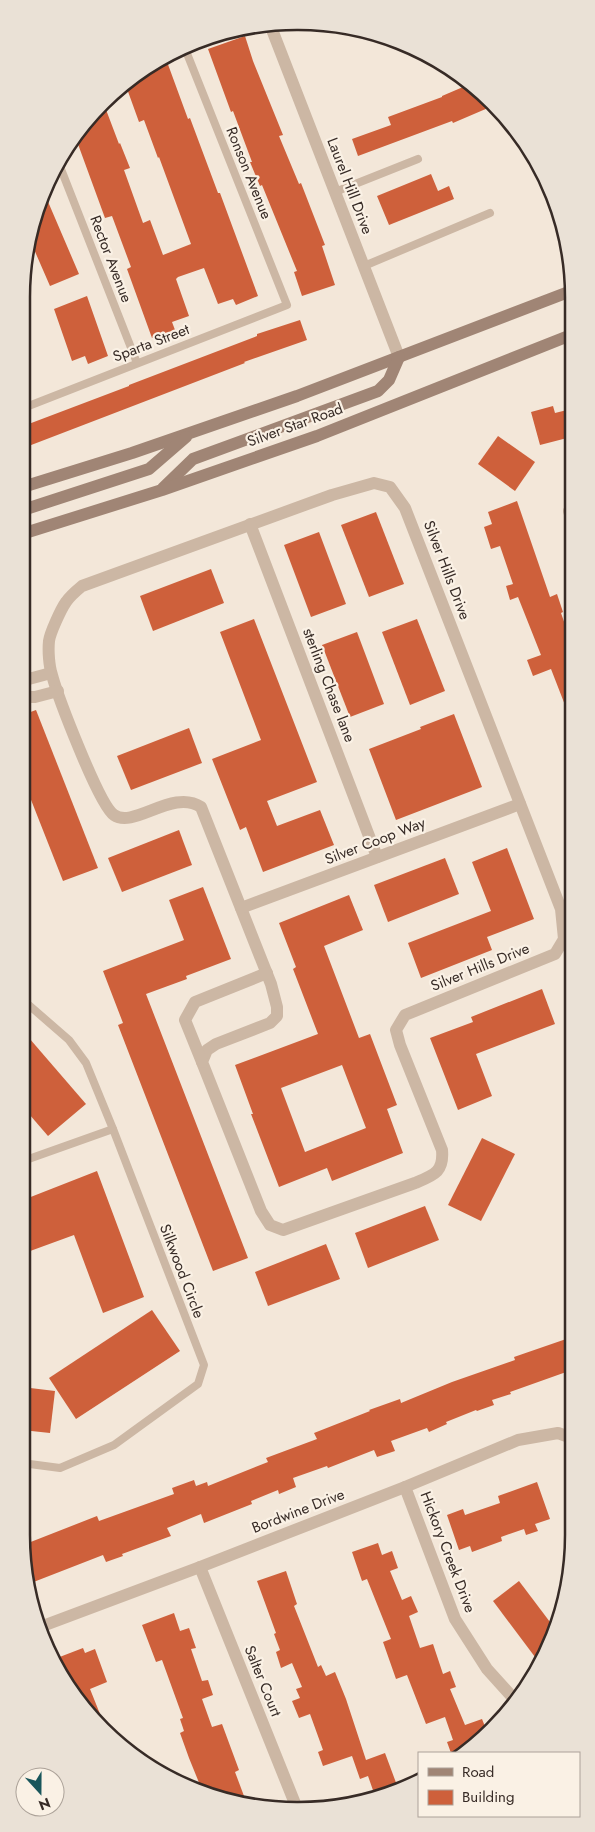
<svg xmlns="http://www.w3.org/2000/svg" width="595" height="1832" viewBox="0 0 595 1832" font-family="Jost,sans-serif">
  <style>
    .building { fill: #ce603b; fill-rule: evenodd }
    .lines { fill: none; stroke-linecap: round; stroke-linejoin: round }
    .service { stroke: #ccb7a4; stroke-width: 8 }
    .minor { stroke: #ccb7a4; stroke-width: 12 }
    .secondary { stroke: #a08575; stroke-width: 12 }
    .labels { text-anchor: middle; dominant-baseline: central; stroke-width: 4.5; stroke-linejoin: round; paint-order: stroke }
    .street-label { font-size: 15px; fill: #372b26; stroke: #faf1e5 }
    .rim { fill: none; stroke: #372b26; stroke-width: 2.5 }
  </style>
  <rect width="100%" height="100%" fill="#f3e7d9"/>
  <!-- building -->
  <g class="building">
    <path d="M245,36L253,61L283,135L279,136L299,184L301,183L325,245L322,246L335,285L302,296L294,272L297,271L262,185L260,186L250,162H252L233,111L231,112L208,49Z"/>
    <path d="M166,59L188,119L190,118L218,193H220L258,296L236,305L233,299L218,304L204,268L178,277L176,279L189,316L172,322L175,330L152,338L127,269L131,267L112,216L105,218L75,136L105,107L119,144L120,143L130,168L124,170L143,223L150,220L163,255L191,244L159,157L158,158L144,120L139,122L126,86L144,68Z"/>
    <path d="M470,84L495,105L453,123L452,121L358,156L352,139L391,125L388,117L442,97V96Z"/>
    <path d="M431,174L438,191L449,186L454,199L389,225L377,196Z"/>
    <path d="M46,197L79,274L50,286L33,247L27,250V243Z"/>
    <path d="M87,296L108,356L88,364L85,356L72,361L54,309Z"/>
    <path d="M300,320L307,340L244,362L245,363L26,447V425L129,386V385L257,336V334Z"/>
    <path d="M553,406L555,413L571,409V437L540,445L531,412Z"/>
    <path d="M498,436L535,462L515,491L478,464Z"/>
    <path d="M517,501L550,597L557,594L563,612L561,613L570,639V718L551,669L533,676L527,660L541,655L518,597L510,600L506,586L513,584L500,546L491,549L484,527L492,524L488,512Z"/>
    <path d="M376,512L404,584L369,597L341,525Z"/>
    <path d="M319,532L346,604L311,617L284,545Z"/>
    <path d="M211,569L224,603L153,631L140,596Z"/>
    <path d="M254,619L317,782L267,801L277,826L320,810L334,845L263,872L246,827L240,830L212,759L261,740L220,632Z"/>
    <path d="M417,619L445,691L410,705L382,632Z"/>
    <path d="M357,632L384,704L350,717L322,645Z"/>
    <path d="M36,710L98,868L63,881L24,782L25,714Z"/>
    <path d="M454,714L482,787L396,820L369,749L421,729L420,727Z"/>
    <path d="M189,728L202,763L131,790L117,756Z"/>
    <path d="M179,830L192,865L122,892L108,858Z"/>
    <path d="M507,848L534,919L487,937L492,950L421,978L408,943L491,911L472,862Z"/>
    <path d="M445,858L459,894L388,922L374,885Z"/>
    <path d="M203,887L231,959L186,976L187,979L146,994L248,1258L213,1271L118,1025L123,1023L103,971L184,940L169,900Z"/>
    <path d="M349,895L363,930L324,946L359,1038L370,1034L397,1105L387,1109L403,1153L332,1181L327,1168L279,1187L251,1114H253L235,1065L318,1034L293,969L296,967L279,923ZM342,1065L366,1128L305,1152L281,1088Z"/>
    <path d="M542,989L555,1024L476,1054L492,1096L458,1110L430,1038L473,1022L471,1017Z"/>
    <path d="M23,1031L86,1104L48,1136L23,1107Z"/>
    <path d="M482,1138L515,1154L481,1221L448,1205Z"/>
    <path d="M97,1171L144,1297L103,1313L74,1235L22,1254L23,1200Z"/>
    <path d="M425,1206L439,1240L368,1268L355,1233Z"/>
    <path d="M326,1244L340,1279L268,1306L255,1272Z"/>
    <path d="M152,1310L180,1351L76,1419L49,1378Z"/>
    <path d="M569,1338V1371L510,1392L511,1394L492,1400L494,1405L477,1411L476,1410L446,1422L447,1424L429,1432L427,1428L391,1441L395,1451L377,1457L374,1450L328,1468L327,1466L293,1478L296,1487L279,1494L278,1490L251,1501L252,1504L204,1523L201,1514L167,1528L171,1536L122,1554L123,1556L106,1562L103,1555L31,1583L23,1545L97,1516L99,1521L174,1494L172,1488L194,1480L196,1486L207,1482L208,1486L268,1462L266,1458L317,1439L314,1433L370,1411L369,1410L400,1399L401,1403L452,1382L515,1360L514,1357Z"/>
    <path d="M22,1387L55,1391L50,1433L22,1430Z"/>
    <path d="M537,1482L550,1519L535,1524L538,1531L526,1535L524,1529L501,1537L502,1541L472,1552L470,1546L459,1550L447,1515L463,1509L465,1515L500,1503L498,1496Z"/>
    <path d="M378,1543L382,1555L392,1551L398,1568L390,1571L402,1600L411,1596L418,1612L409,1616L420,1648L433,1644L443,1674L450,1671L456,1687L450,1689L465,1725L482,1719L486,1729L462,1753H451L447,1742L453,1740L445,1717L426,1724L407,1675L396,1679L383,1642L391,1639L367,1579L362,1581L352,1552Z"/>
    <path d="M286,1571L297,1604L294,1606L318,1667L321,1665L326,1676L335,1672L346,1699L366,1760L385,1753L398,1788L375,1796L368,1776L360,1779L352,1756L323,1766L318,1752L323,1750L310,1714L299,1718L292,1701L300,1698L296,1689L302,1687L292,1663L281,1668L276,1652L280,1650L274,1634L276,1633L257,1581Z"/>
    <path d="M519,1581L553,1626L538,1661L493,1601Z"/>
    <path d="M174,1613L180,1631L189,1628L196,1648L191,1649L202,1681L208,1680L213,1695L202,1699L212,1727L222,1724L239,1770L235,1772L247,1804L202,1790L189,1758L180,1733L184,1731L180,1719L183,1718L162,1660L156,1662L142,1625Z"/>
    <path d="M83,1648L85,1653L95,1649L107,1682L90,1689L106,1729L90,1717L63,1673L57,1658Z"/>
  </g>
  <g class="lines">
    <!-- service -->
    <g class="service">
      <path d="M59,164L137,363"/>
      <path d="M335,192L418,159"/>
      <path d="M364,266L490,213"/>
      <path d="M26,407L287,305L186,51"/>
      <path d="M23,1161L113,1129"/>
      <path d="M22,1463L60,1468L114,1445L198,1384L204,1365L113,1129L86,1063L69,1040L23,1000"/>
    </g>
    <!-- minor -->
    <g class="minor">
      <path d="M271,27L399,357"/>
      <path d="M374,483L390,487L405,508L561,909L564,939L555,954L405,1015L396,1030L400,1045L442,1150C444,1172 434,1175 415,1183L283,1230L270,1225L261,1211L202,1062L207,1050L216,1044L270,1023L277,1016V1007L271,984L201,807C173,788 134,829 114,815C99,805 58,697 52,675C49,666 48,651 49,641C50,633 61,609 66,602C70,596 76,591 82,586L332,495Z"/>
      <path d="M569,511L571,517"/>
      <path d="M250,524L377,857"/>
      <path d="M25,680L51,673"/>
      <path d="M25,697H35L58,691"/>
      <path d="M241,908L520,804"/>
      <path d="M202,1062L185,1020L195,1002L267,973"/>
      <path d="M405,1487L455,1619L487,1669L515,1700"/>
      <path d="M200,1567L296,1806"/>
      <path d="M40,1627L200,1567L405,1487L518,1440L558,1433L569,1437"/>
    </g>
    <!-- secondary -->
    <g class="secondary">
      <path d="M26,486L132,453L297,396L571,291"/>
      <path d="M163,488L193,459L378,391L389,380L399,357"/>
      <path d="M26,509L149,469L186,437"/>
      <path d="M25,533L162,490L317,436L571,335"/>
    </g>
  </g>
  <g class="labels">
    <!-- street labels -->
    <g class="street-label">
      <text transform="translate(249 173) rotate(68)">Ronson Avenue</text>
      <text transform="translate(350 186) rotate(69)">Laurel Hill Drive</text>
      <text transform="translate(111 259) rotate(69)">Rector Avenue</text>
      <text transform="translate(151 343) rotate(-21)">Sparta Street</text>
      <text transform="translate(295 425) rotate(-20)">Silver Star Road</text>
      <text transform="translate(447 570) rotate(69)">Silver Hills Drive</text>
      <text transform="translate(329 685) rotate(69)">sterling Chase lane</text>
      <text transform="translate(375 841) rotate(-21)">Silver Coop Way</text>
      <text transform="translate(480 967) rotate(-22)">Silver Hills Drive</text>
      <text transform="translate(182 1271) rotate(69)">Silkwood Circle</text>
      <text transform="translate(298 1511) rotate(-21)">Bordwine Drive</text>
      <text transform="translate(448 1552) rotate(69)">Hickory Creek Drive</text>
      <text transform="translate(263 1681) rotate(68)">Salter Court</text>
    </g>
  </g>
  <!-- crop -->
  <path d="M0 0H595V1832H0ZM297 30H298A267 267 0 0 1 565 297V1535A267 267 0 0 1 298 1802H297A267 267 0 0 1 30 1535V297A267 267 0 0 1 297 30Z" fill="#eae1d6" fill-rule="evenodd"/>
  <path class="rim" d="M297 30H298A267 267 0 0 1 565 297V1535A267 267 0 0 1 298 1802H297A267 267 0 0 1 30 1535V297A267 267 0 0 1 297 30Z"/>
  <!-- legend -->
  <rect x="418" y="1752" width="162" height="65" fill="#faf1e5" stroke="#aca299"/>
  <rect x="428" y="1768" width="25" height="8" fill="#a08575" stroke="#aca299"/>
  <text x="462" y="1777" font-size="15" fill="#372b26">Road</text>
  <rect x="428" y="1790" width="25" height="15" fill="#ce603b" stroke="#aca299"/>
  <text x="462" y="1802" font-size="15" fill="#372b26">Building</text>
  <!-- north arrow -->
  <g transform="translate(40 1792) rotate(159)"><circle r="24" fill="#faf1e5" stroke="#aca299"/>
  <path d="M0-4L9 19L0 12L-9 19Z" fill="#19565b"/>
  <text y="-8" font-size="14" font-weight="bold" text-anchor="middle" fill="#372b26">N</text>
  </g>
</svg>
